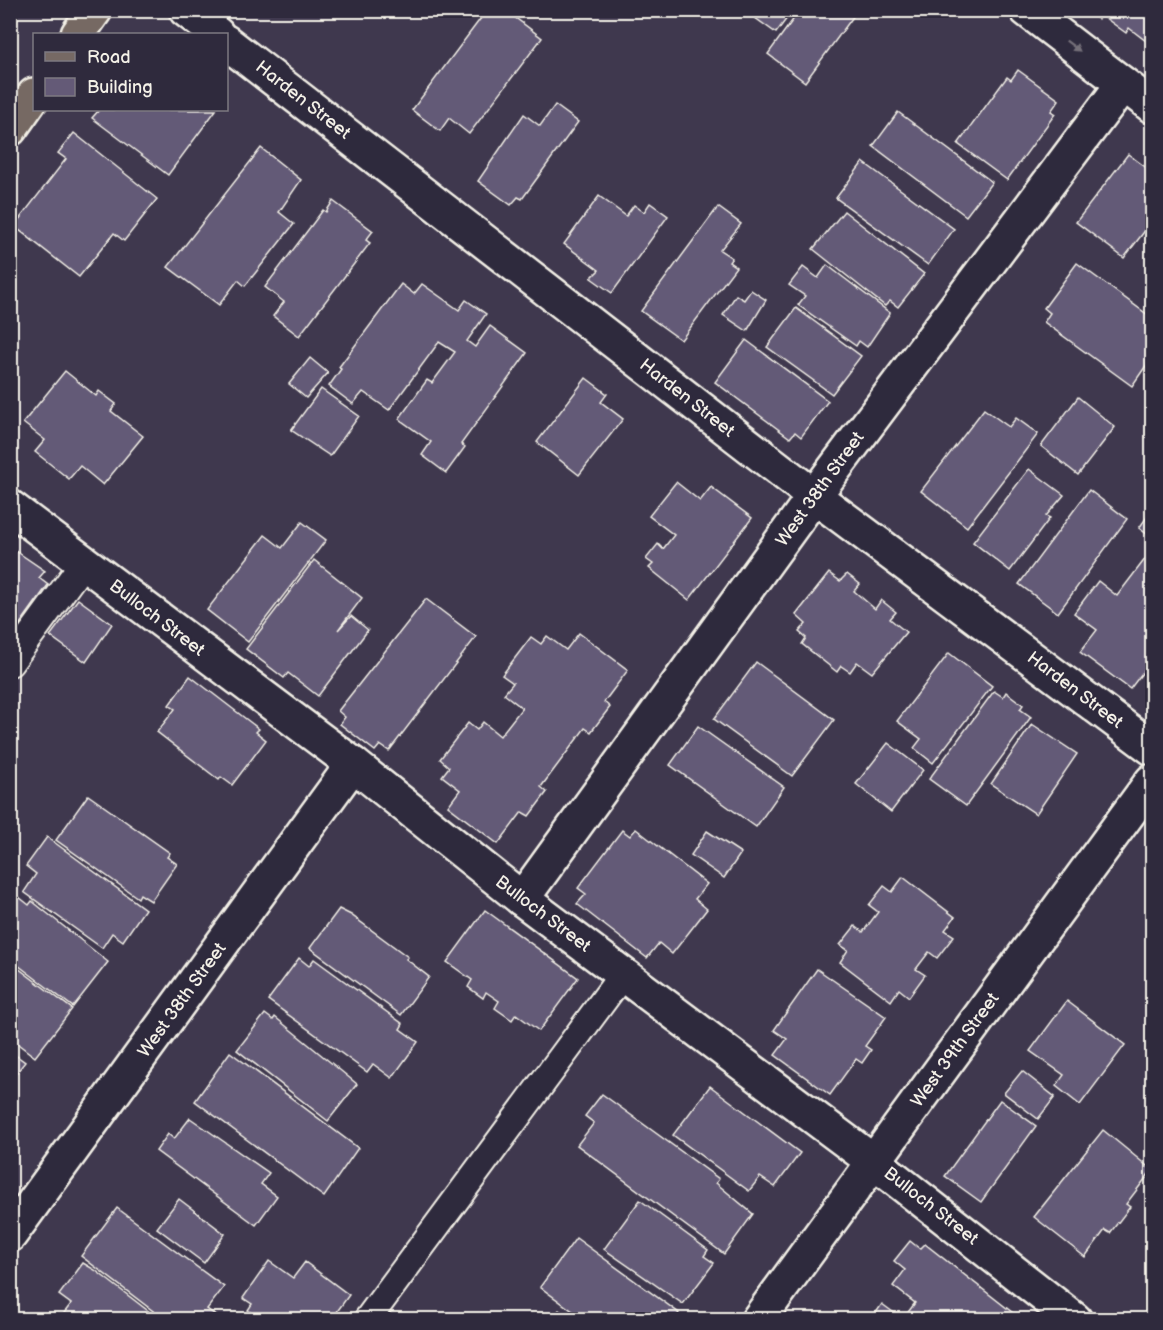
<svg xmlns="http://www.w3.org/2000/svg" width="1163" height="1330" viewBox="0 0 1163 1330" font-family="'Balsamiq Sans',sans-serif">
  <style>
    .building { fill: #645a77; stroke: #f4f1e8; stroke-width: 1.5 }
    .lines { fill: none; stroke-linecap: round; stroke-linejoin: round }
    .lane-casing { stroke: #f4f1e8; stroke-width: 30 }
    .street-casing { stroke: #f4f1e8; stroke-width: 38 }
    .primary-casing { stroke: #f4f1e8; stroke-width: 38 }
    .lane { stroke: #2f2a3d; stroke-width: 26 }
    .street { stroke: #2f2a3d; stroke-width: 33 }
    .primary { stroke: #766964; stroke-width: 33 }
    .oneway { fill: #747079 }
    .labels { text-anchor: middle; dominant-baseline: central; stroke-width: 4.5; stroke-linejoin: round; paint-order: stroke }
    .street-label { font-size: 18px; fill: #f4f1e8; stroke: #2f2a3d }
  </style>
  <rect width="100%" height="100%" fill="#3f384e"/>
  <filter id="ink" filterUnits="userSpaceOnUse"><feTurbulence type="fractalNoise" baseFrequency=".0167" numOctaves="2"/><feDisplacementMap in="SourceGraphic" scale="12" xChannelSelector="R" yChannelSelector="G"/><feConvolveMatrix kernelMatrix="1 2 1 2 8 2 1 2 1" color-interpolation-filters="sRGB"/></filter>
  <g filter="url(#ink)">
    <!-- building -->
    <g class="building">
      <path d="M487,10H505L542,38L469,134L449,118L440,131L412,110Z"/>
      <path d="M744,10H793L776,33Z"/>
      <path d="M800,10H858L805,82L768,54Z"/>
      <path d="M1085,10H1152V40L1150,44L1129,28L1126,33L1101,15L1098,19Z"/>
      <path d="M1018,70L1059,100L1051,111L1055,114L1007,180L958,144L1007,77L1011,80Z"/>
      <path d="M555,105L578,122L522,199L518,197L511,205L478,181L524,114L540,126Z"/>
      <path d="M99,110H216L168,175L92,118Z"/>
      <path d="M898,112L992,182L966,216L873,146Z"/>
      <path d="M74,133L157,199L124,241L114,233L79,277L14,226L66,159L58,153Z"/>
      <path d="M261,148L301,180L279,212L294,224L245,286L238,280L219,305L168,267Z"/>
      <path d="M1128,154L1152,172V233L1147,228L1124,258L1076,222Z"/>
      <path d="M863,162L954,229L928,265L836,198Z"/>
      <path d="M599,196L626,216L634,205L644,212L650,203L668,216L612,293L591,278L599,270L564,244Z"/>
      <path d="M333,201L373,231L366,240L370,243L299,336L273,316L284,302L265,287L323,210L326,212Z"/>
      <path d="M718,207L741,224L720,250L732,258L729,262L736,267L681,340L641,311Z"/>
      <path d="M844,211L924,274L898,307L890,301L885,306L813,249Z"/>
      <path d="M1077,263L1152,318V348L1149,353L1152,357L1132,386L1044,322L1050,313L1044,308Z"/>
      <path d="M827,265L890,313L867,347L859,341L856,346L798,305L805,296L789,285L803,267L818,278Z"/>
      <path d="M401,284L414,294L422,284L459,310L466,300L486,314L467,341L475,347L490,326L527,353L461,444L465,447L446,473L422,455L431,442L399,419L427,380L432,383L455,352L439,342L389,410L363,392L353,404L329,386L341,369L339,367Z"/>
      <path d="M751,290L766,300L747,331L723,315L736,295L744,300Z"/>
      <path d="M796,308L861,356L832,394L767,347Z"/>
      <path d="M746,340L828,401L801,437L795,432L790,438L715,382Z"/>
      <path d="M310,358L328,373L306,398L289,384Z"/>
      <path d="M65,371L96,396L99,391L116,404L111,411L143,436L103,485L80,466L69,479L35,452L45,440L23,423Z"/>
      <path d="M586,378L607,394L601,402L623,419L579,475L537,442Z"/>
      <path d="M321,389L359,416L330,456L291,430Z"/>
      <path d="M1078,397L1115,427L1078,475L1041,446Z"/>
      <path d="M984,409L1009,427L1016,418L1038,434L967,527L921,491Z"/>
      <path d="M1029,469L1064,495L1046,516L1050,518L1010,571L973,542Z"/>
      <path d="M676,482L700,501L711,487L752,518L689,600L649,568L653,564L646,559L658,544L663,549L674,535L649,516Z"/>
      <path d="M1089,490L1127,519L1058,613L1019,584Z"/>
      <path d="M1152,510V538L1139,528Z"/>
      <path d="M302,522L326,540L248,642L207,610L265,535L282,548Z"/>
      <path d="M10,547L45,571L39,578L48,585L10,638Z"/>
      <path d="M1152,550V660L1130,689L1080,652L1097,630L1074,613L1098,581L1117,596Z"/>
      <path d="M314,560L362,598L338,630L351,616L368,630L318,696L288,673L284,678L246,649Z"/>
      <path d="M829,573L840,581L847,574L860,584L854,591L875,609L881,600L896,612L890,619L906,632L872,673L857,662L850,672L841,666L837,672L802,644L806,638L799,632L806,624L796,615Z"/>
      <path d="M78,599L112,624L86,662L50,636Z"/>
      <path d="M426,599L476,637L389,751L380,745L375,751L340,724L345,717L338,711Z"/>
      <path d="M579,633L628,670L604,702L610,707L591,732L585,728L541,787L547,792L529,816L522,812L498,844L448,806L460,790L442,776L449,767L440,759L468,723L477,730L483,722L500,736L522,708L504,694L513,683L502,675L531,637L541,644L547,636L566,650Z"/>
      <path d="M949,653L992,686L933,763L914,748L921,739L897,721Z"/>
      <path d="M756,662L834,720L792,776L714,719Z"/>
      <path d="M190,676L259,729L256,732L266,740L232,785L221,777L219,780L157,732L175,709L169,705Z"/>
      <path d="M994,691L1003,697L1006,692L1023,705L1020,709L1031,717L966,806L929,779Z"/>
      <path d="M1032,724L1077,754L1036,814L991,784Z"/>
      <path d="M698,726L784,787L756,827L670,765Z"/>
      <path d="M888,743L923,770L891,812L856,784Z"/>
      <path d="M88,795L170,853L167,857L177,864L151,901L140,894L138,898L56,840Z"/>
      <path d="M636,829L707,884L695,899L707,909L672,954L659,943L647,958L577,904L586,894L578,888L622,830L630,836Z"/>
      <path d="M707,831L741,853L724,878L691,855Z"/>
      <path d="M47,837L145,909L123,941L112,933L102,948L24,892L36,874L26,866Z"/>
      <path d="M903,877L955,917L945,930L954,936L937,958L929,952L916,969L925,975L909,997L899,989L891,1001L840,962L848,950L840,945L855,926L863,932L878,912L869,905L884,886L892,892Z"/>
      <path d="M19,897L29,905L32,901L108,962L73,1007L10,959V908Z"/>
      <path d="M339,909L351,915L408,957L406,959L429,977L401,1015L310,948Z"/>
      <path d="M485,910L578,978L539,1031L516,1014L512,1020L495,1008L499,1001L486,992L483,998L468,987L472,980L447,962Z"/>
      <path d="M299,958L309,966L314,959L403,1024L400,1029L418,1042L392,1078L373,1064L367,1072L268,1000Z"/>
      <path d="M10,962L72,1009L35,1057L10,1038Z"/>
      <path d="M817,969L886,1017L865,1046L871,1050L862,1063L856,1059L830,1095L775,1055L787,1039L774,1030Z"/>
      <path d="M1067,1001L1125,1045L1080,1105L1056,1086L1064,1075L1030,1051Z"/>
      <path d="M265,1014L273,1020L275,1017L357,1084L328,1121L237,1050Z"/>
      <path d="M10,1051L25,1062L10,1081Z"/>
      <path d="M230,1052L358,1148L324,1197L195,1101Z"/>
      <path d="M1022,1071L1055,1097L1038,1119L1004,1093Z"/>
      <path d="M710,1086L800,1153L775,1187L760,1177L749,1191L673,1135Z"/>
      <path d="M602,1094L719,1179L716,1183L753,1214L724,1254L577,1145L594,1123L585,1116Z"/>
      <path d="M1000,1100L1036,1126L981,1202L945,1176Z"/>
      <path d="M190,1118L269,1173L261,1184L277,1196L256,1225L156,1151L168,1134L174,1139Z"/>
      <path d="M1103,1130L1152,1170L1126,1204L1130,1207L1110,1233L1105,1230L1085,1257L1034,1217Z"/>
      <path d="M179,1199L225,1234L204,1263L157,1228Z"/>
      <path d="M640,1200L708,1250L704,1256L714,1263L683,1304L604,1249Z"/>
      <path d="M117,1208L224,1287L207,1309L218,1317L216,1320H165L81,1256Z"/>
      <path d="M576,1238L679,1313L674,1320H585L540,1287Z"/>
      <path d="M910,1241L920,1249L925,1244L1022,1320H911L906,1315L915,1303L893,1286L905,1270L894,1261Z"/>
      <path d="M269,1261L293,1278L305,1262L349,1295L331,1320H253L255,1316L248,1310L252,1304L243,1298Z"/>
      <path d="M83,1263L95,1270L160,1320H64L61,1317L71,1304L59,1295Z"/>
      <path d="M882,1304L897,1315L903,1320H871Z"/>
      <path d="M559,1310L573,1320H552Z"/>
    </g>
    <g class="lines">
      <defs>
        <g id="lane">
          <path d="M10,663L84,562"/>
          <path d="M367,1320L623,974"/>
        </g>
        <g id="street">
          <path d="M186,10L217,34"/>
          <path d="M1027,10L1152,106"/>
          <path d="M226,42L814,496L1152,748"/>
          <path d="M10,507L353,764L522,899L874,1162L1075,1320"/>
          <path d="M522,899L814,496L1123,84"/>
          <path d="M10,1235L353,764"/>
          <path d="M758,1320L1152,781"/>
        </g>
        <g id="primary">
          <path d="M78,34L95,10"/>
          <path d="M10,129L34,95"/>
        </g>
      </defs>
      <!-- lane casing -->
      <use href="#lane" class="lane-casing"/>
      <!-- street casing -->
      <use href="#street" class="street-casing"/>
      <!-- primary casing -->
      <use href="#primary" class="primary-casing"/>
      <!-- lane -->
      <use href="#lane" class="lane"/>
      <!-- street -->
      <use href="#street" class="street"/>
      <!-- primary -->
      <use href="#primary" class="primary"/>
    </g>
    <!-- one-way arrows -->
    <defs><path id="oneway-solid" d="M-6-.8H1V-3.2L6.5 0L1 3.2V.8H-6Z" transform="scale(1.5)"/></defs>
    <use class="oneway" href="#oneway-solid" transform="translate(1073 46) rotate(37)"/>
  </g>
  <g class="labels">
    <!-- street labels -->
    <g class="street-label">
      <text transform="translate(303 100) rotate(38)">Harden Street</text>
      <text transform="translate(687 398) rotate(38)">Harden Street</text>
      <text transform="translate(820 489) rotate(-54)">West 38th Street</text>
      <text transform="translate(157 618) rotate(37)">Bulloch Street</text>
      <text transform="translate(1075 690) rotate(37)">Harden Street</text>
      <text transform="translate(543 914) rotate(37)">Bulloch Street</text>
      <text transform="translate(182 1000) rotate(-54)">West 38th Street</text>
      <text transform="translate(955 1050) rotate(-54)">West 39th Street</text>
      <text transform="translate(931 1206) rotate(38)">Bulloch Street</text>
    </g>
  </g>
  <!-- margin -->
  <rect width="1163" height="1330" fill="none" stroke="#2f2a3d" stroke-width="36"/>
  <rect x="18" y="18" width="1127" height="1294" fill="none" stroke="#f4f1e8" stroke-width="2" filter="url(#ink)"/>
  <!-- legend -->
  <rect x="33" y="33" width="195" height="78" fill="#2f2a3d" stroke="#7e7a81" stroke-width="1.5"/>
  <rect x="45" y="52" width="30" height="9" fill="#766964" stroke="#7e7a81" stroke-width="1.5"/>
  <text x="87" y="63" font-size="18" fill="#f4f1e8">Road</text>
  <rect x="45" y="78" width="30" height="18" fill="#645a77" stroke="#7e7a81" stroke-width="1.5"/>
  <text x="87" y="93" font-size="18" fill="#f4f1e8">Building</text>
</svg>
